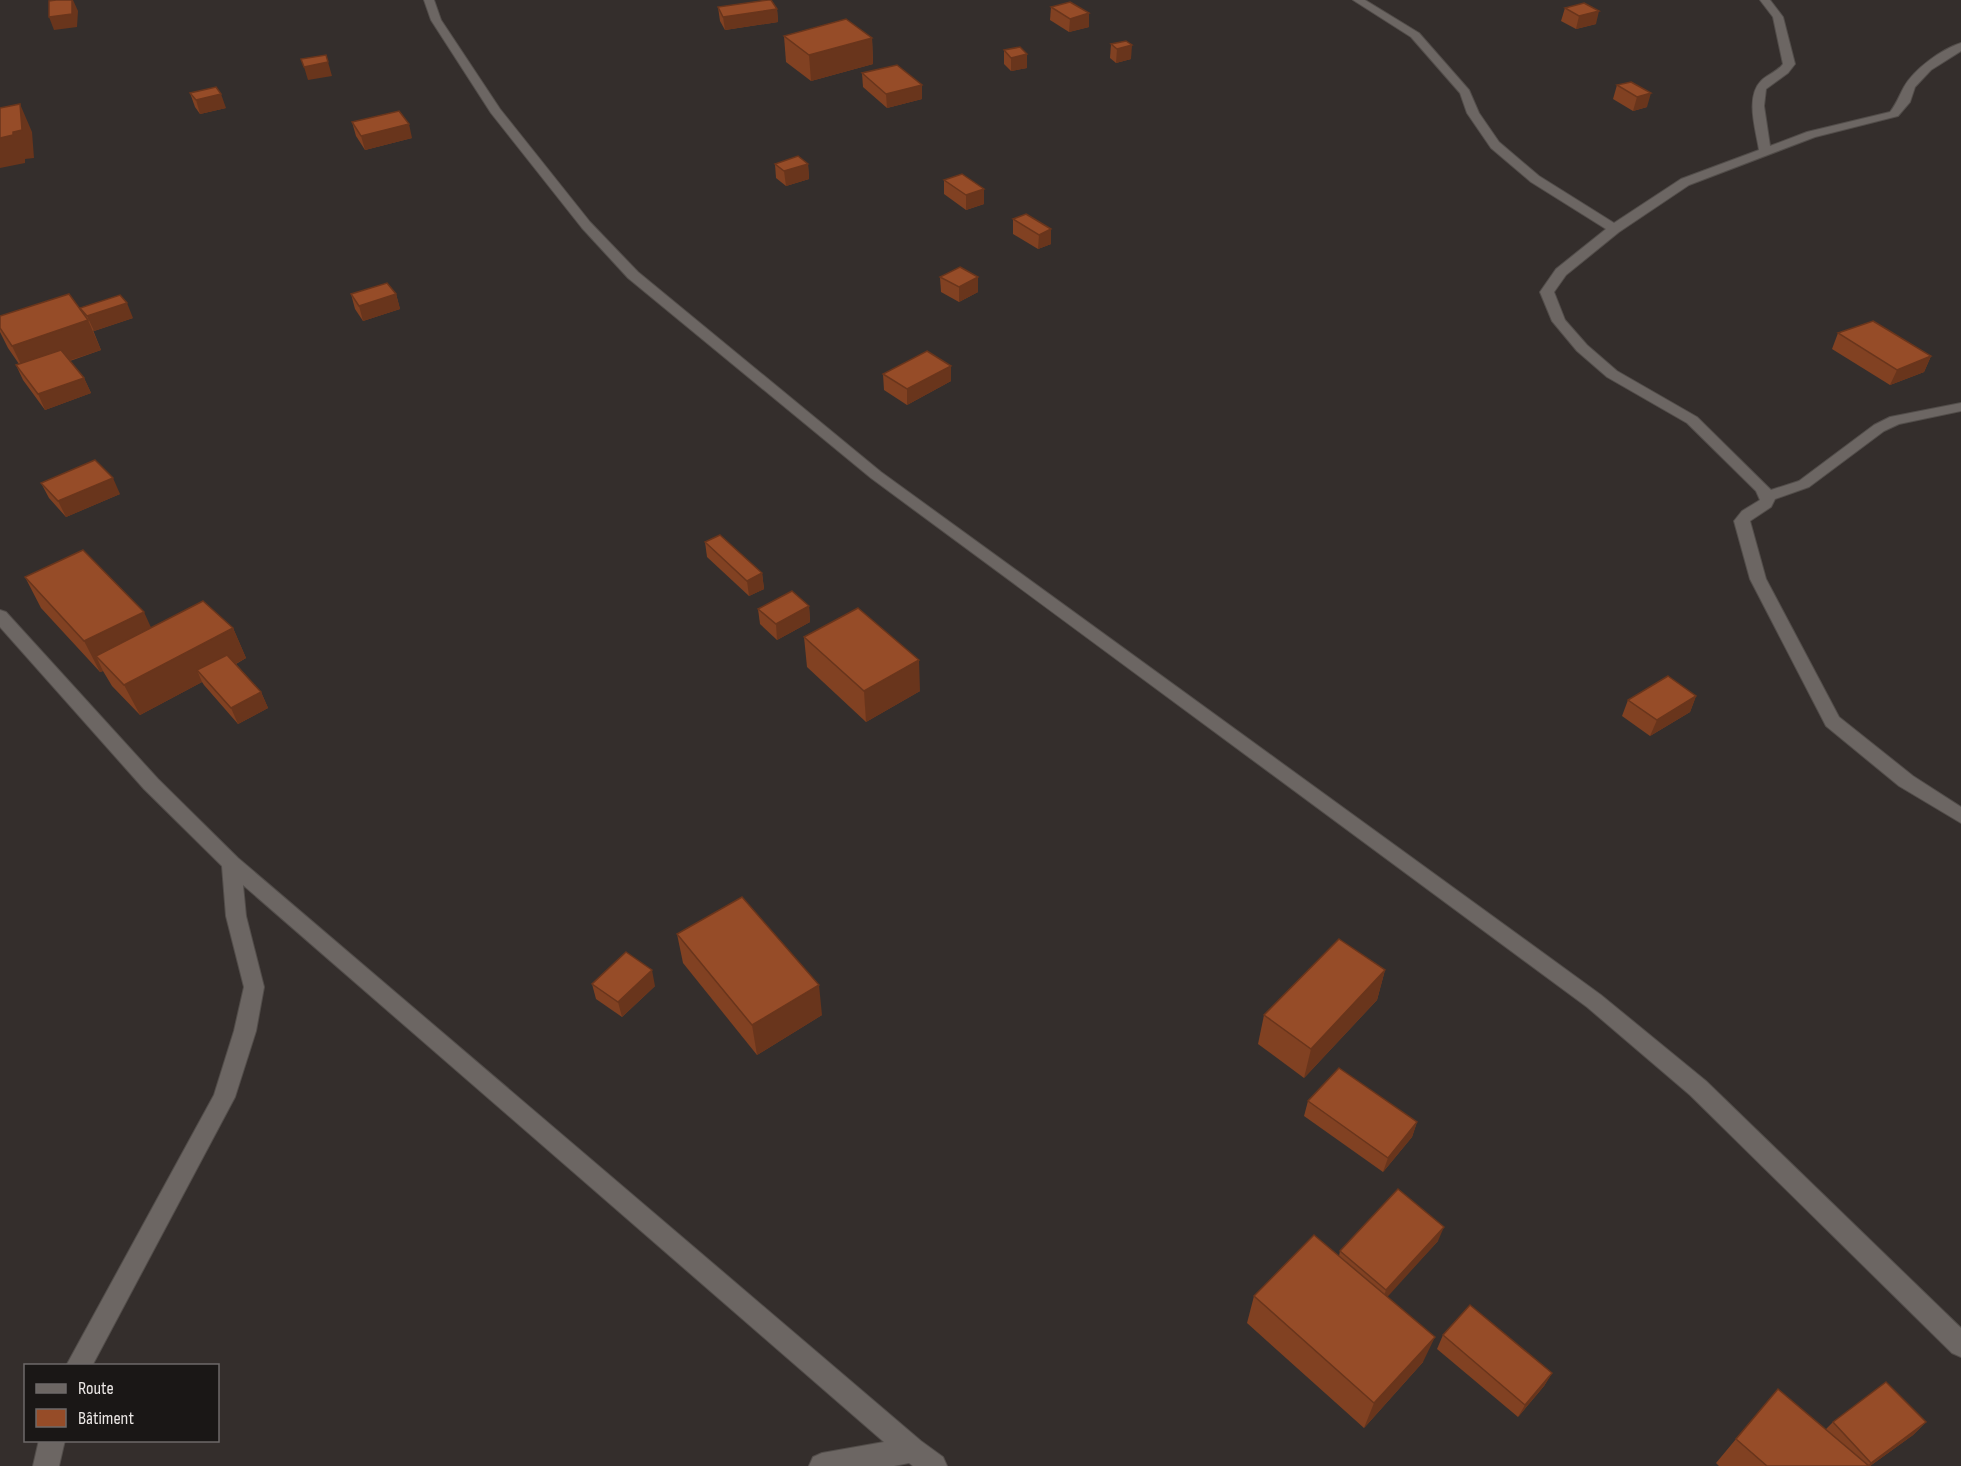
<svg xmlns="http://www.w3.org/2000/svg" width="1961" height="1466" viewBox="0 0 1961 1466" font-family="'Sofia Sans Condensed',sans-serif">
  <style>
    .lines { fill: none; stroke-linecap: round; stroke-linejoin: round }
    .minor-casing { stroke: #524d4a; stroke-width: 2 }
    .minor { fill: #6c6663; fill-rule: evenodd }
    .wall { fill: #814122 }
    .shaded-wall { fill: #69351c }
    .building { fill: #964c28; stroke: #69351c; stroke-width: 1.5 }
  </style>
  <rect width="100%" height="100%" fill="#342e2c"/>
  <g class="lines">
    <defs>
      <g id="minor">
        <path d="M424,0H434L441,20L500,109L590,222L638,272L881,472L1601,995L1706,1081L1961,1328V1357L1952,1353L1690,1095L1587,1007L871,478L628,278L582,228L491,113L431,20Z"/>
        <path d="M1353,0H1365L1419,33L1469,90L1479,113L1499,142L1539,176L1614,223L1681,179L1759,150C1756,130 1745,97 1761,81C1768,74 1777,72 1783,64L1773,17L1760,0H1770L1783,17L1795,64L1788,73L1766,89L1764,106L1770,146L1807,132L1890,112C1897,103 1899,96 1904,87C1914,69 1942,49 1961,43V51L1931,70L1915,87L1910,102L1898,116L1815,137L1689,185L1619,232L1566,275L1554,292L1565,320L1587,345L1617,371L1697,417L1771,490L1799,481L1874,425L1890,417L1961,403V411L1899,424L1884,431L1809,487L1775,499L1771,507L1750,521L1766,579L1839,717L1913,776L1961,807V823L1899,786L1826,726L1750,579L1734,521L1742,511L1760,500L1756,491L1687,423L1607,377L1577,351L1552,321L1540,292L1556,269L1606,229L1531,182L1491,148L1467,113L1460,93L1411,37Z"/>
        <path d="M0,610L6,612L158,779L238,858L921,1441L943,1457L947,1466H913L909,1463L894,1466H809L813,1457L822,1453L884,1442L243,885L246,916L264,987L256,1031L235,1097L92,1366H66L214,1095L234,1031L244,987L226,916L222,866L144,789L0,627Z"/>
        <path d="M39,1440H65L59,1466H33Z"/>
      </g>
    </defs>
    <!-- minor casing -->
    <use href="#minor" class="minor-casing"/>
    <!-- minor -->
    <use href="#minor" class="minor"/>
  </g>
  <!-- wall -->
  <g class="wall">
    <path d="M718,7L777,9L778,22L725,30L720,21Z"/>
    <path d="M1051,7L1089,27L1069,32L1050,20Z"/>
    <path d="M1565,8L1596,24L1576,29L1561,21Z"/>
    <path d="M784,36L872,38L873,64L811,81L786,62Z"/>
    <path d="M1111,44L1131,59L1116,63L1110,58Z"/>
    <path d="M1004,50L1027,68L1011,71L1004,64Z"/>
    <path d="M862,73L922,99L887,108L863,87Z"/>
    <path d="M1631,82L1647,107L1633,111L1613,99L1617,85Z"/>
    <path d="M190,93L226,108L200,114L195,107Z"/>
    <path d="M352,122L412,138L365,150L356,136Z"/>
    <path d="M775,164H808L809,179L786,186L776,178Z"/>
    <path d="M944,180L984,204L966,210L944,194Z"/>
    <path d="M1026,214L1051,244L1038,249L1013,234V219Z"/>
    <path d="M940,277H978V292L959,302L941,292Z"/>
    <path d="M351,294H396L400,309L363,321L355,309Z"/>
    <path d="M80,308L133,318L94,331L93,330L101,350L70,361L84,378L91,393L45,410L23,380L16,365L19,364L8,348L0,332V316L82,312Z"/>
    <path d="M1838,333L1931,356L1924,372L1890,385L1832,349Z"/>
    <path d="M883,374L951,381L907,405L884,390Z"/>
    <path d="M41,483L120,494L66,517L49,498Z"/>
    <path d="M705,542L762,573L764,589L749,596L707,557Z"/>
    <path d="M25,577L151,627L233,628L246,658L236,664L261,692L268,708L238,724L204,685L202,682L140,715L112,686L103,671L100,672L41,608Z"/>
    <path d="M809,606L810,622L777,640L760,624L758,609Z"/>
    <path d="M804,637L920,691L866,722L807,667Z"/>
    <path d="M1696,696L1690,712L1650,736L1622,716L1628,700Z"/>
    <path d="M677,934L822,1015L757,1055L683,963Z"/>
    <path d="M1385,970L1377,1000L1304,1078L1258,1044L1264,1015Z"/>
    <path d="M592,984L655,986L622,1017L596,999Z"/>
    <path d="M1308,1101L1417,1122L1412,1137L1383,1172L1304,1116Z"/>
    <path d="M1438,1241L1387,1296L1423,1362L1364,1428L1247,1323L1254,1296L1339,1256L1340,1251Z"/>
    <path d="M1443,1335L1552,1373L1544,1386L1518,1417L1437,1349Z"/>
    <path d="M1833,1422H1926L1913,1435L1870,1466H1719L1716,1463L1736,1439L1826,1429Z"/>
  </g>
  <!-- shaded-wall -->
  <g class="shaded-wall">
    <path d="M72,0H73L78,11L77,27L54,30L49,17Z"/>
    <path d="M777,9L778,22L725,30L723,17Z"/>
    <path d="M1599,11L1596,24L1576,29L1579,16Z"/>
    <path d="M1089,13V27L1069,32L1070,19Z"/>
    <path d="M872,38L873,64L811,81L809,55Z"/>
    <path d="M1132,45L1131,59L1116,63L1117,49Z"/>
    <path d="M1027,54V68L1011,71V58Z"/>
    <path d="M328,62L332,76L308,80L304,67Z"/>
    <path d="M922,85V99L887,108L886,94Z"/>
    <path d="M1651,93L1647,107L1633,111L1637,97Z"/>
    <path d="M221,94L226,108L200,114L196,100Z"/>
    <path d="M20,104L32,132L34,158L25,159V163L0,168V138L13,132Z"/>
    <path d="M409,124L412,138L365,150L361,136Z"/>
    <path d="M808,164L809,179L786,186L784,171Z"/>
    <path d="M984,189V204L966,210V195Z"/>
    <path d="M1051,229V244L1038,249L1039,235Z"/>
    <path d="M978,277V292L959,302V287Z"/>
    <path d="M396,294L400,309L363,321L359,306Z"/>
    <path d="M127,303L133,318L94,331L87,316Z"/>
    <path d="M88,320L101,350L26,375L12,346Z"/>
    <path d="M1931,356L1924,372L1890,385L1897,370Z"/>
    <path d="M951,366V381L907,405V389Z"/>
    <path d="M84,378L91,393L45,410L38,394Z"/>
    <path d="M113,478L120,494L66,517L58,501Z"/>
    <path d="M762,573L764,589L749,596L747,581Z"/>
    <path d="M809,606L810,622L777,640L776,624Z"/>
    <path d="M144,612L158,643L96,656L103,671L100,672L84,641Z"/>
    <path d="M233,628L246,658L206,680L197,670L202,682L140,715L124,685Z"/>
    <path d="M919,660L920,691L866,722L864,691Z"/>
    <path d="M261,692L268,708L238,724L231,708Z"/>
    <path d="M1696,696L1690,712L1650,736L1657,720Z"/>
    <path d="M652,970L655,986L622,1017L618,1002Z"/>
    <path d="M1385,970L1377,1000L1304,1078L1311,1049Z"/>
    <path d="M819,985L822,1015L757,1055L752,1025Z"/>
    <path d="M1417,1122L1412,1137L1383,1172L1388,1158Z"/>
    <path d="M1444,1227L1438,1241L1381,1304L1386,1290Z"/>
    <path d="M1435,1337L1423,1362L1364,1428L1374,1403Z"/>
    <path d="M1552,1373L1544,1386L1518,1417L1525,1405Z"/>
    <path d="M1926,1422L1913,1435L1870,1466H1867Z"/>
  </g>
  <!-- building -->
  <g class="building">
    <path d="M56,0H72V14L49,17V1Z"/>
    <path d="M768,0H771L777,9L723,17L718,7Z"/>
    <path d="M1070,2L1089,13L1070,19L1051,7Z"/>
    <path d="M1584,3L1599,11L1579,16L1565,8Z"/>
    <path d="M846,19L872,38L809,55L784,36Z"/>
    <path d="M1126,41L1132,45L1117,49L1111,44Z"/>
    <path d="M1020,47L1027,54L1011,58L1004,50Z"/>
    <path d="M326,55L328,62L304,67L301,59Z"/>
    <path d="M897,65L922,85L886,94L862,73Z"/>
    <path d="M1631,82L1651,93L1637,97L1617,85Z"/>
    <path d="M216,87L221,94L196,100L190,93Z"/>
    <path d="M20,104L22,130L13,132V135L0,138V108Z"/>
    <path d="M399,111L409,124L361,136L352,122Z"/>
    <path d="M798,156L808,164L784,171L775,164Z"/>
    <path d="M962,174L984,189L966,195L944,180Z"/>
    <path d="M1026,214L1051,229L1039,235L1013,219Z"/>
    <path d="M960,267L978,277L959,287L940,277Z"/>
    <path d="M387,283L396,294L359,306L351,294Z"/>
    <path d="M69,294L88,320L12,346L0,328V316Z"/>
    <path d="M120,295L127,303L87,316L80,308Z"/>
    <path d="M1873,321L1931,356L1897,370L1838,333Z"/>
    <path d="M61,350L84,378L38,394L16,365Z"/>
    <path d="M927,351L951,366L907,389L883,374Z"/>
    <path d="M95,460L113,478L58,501L41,483Z"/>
    <path d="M720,535L762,573L747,581L705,542Z"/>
    <path d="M83,550L144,612L84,641L25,577Z"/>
    <path d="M792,591L809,606L776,624L758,609Z"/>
    <path d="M203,601L233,628L124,685L96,656Z"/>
    <path d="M858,608L919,660L864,691L804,637Z"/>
    <path d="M227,655L261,692L231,708L197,670Z"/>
    <path d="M1668,676L1696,696L1657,720L1628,700Z"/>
    <path d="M742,897L819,985L752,1025L677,934Z"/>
    <path d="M1339,939L1385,970L1311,1049L1264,1015Z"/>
    <path d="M626,952L652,970L618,1002L592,984Z"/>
    <path d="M1339,1068L1417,1122L1388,1158L1308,1101Z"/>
    <path d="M1398,1189L1444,1227L1386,1290L1340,1251Z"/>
    <path d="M1314,1235L1435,1337L1374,1403L1254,1296Z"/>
    <path d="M1470,1305L1552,1373L1525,1405L1443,1335Z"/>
    <path d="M1886,1382L1926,1422L1871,1463L1833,1422Z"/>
    <path d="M1778,1389L1869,1466H1767L1736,1439Z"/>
  </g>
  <!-- legend -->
  <rect x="24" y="1364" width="195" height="78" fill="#1a1716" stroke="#6e6a69" stroke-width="1.5"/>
  <rect x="36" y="1384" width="30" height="9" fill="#6c6663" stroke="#6e6a69" stroke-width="1.5"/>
  <text x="78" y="1394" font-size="18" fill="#ebe7e5">Route</text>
  <rect x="36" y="1409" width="30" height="18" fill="#964c28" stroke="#6e6a69" stroke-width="1.5"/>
  <text x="78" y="1424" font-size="18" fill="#ebe7e5">Bâtiment</text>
</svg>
